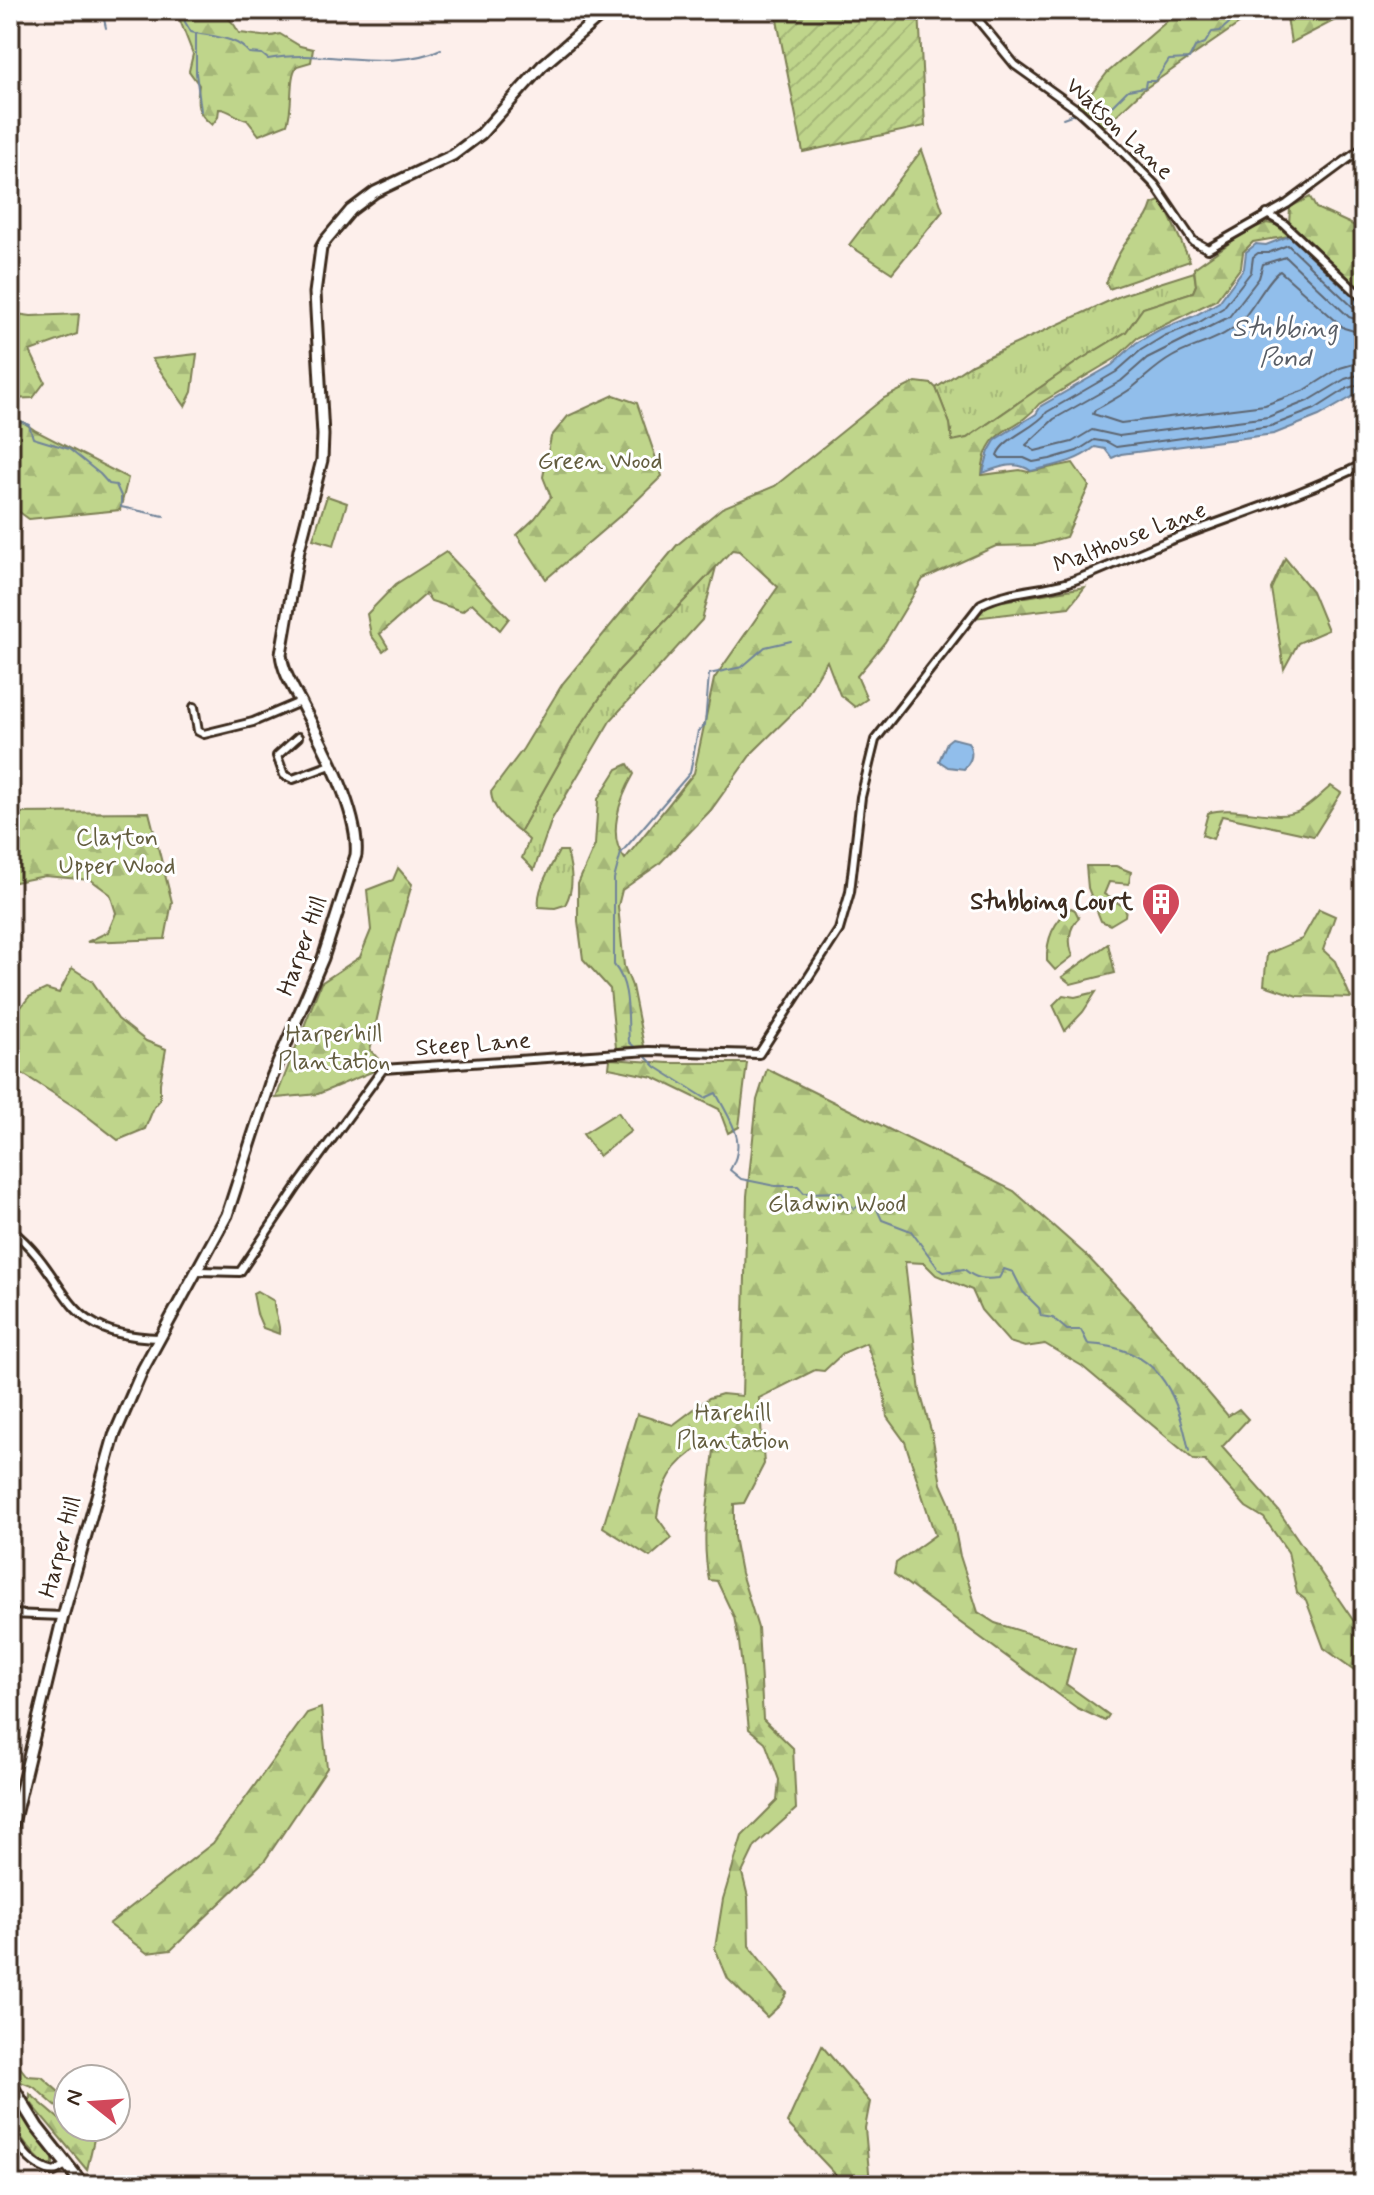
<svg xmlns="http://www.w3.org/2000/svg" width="1374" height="2195" viewBox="0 0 1374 2195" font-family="Mynerve,sans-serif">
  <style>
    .grass { fill: url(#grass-tufts); stroke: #7d8054; stroke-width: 2 }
    .forest { fill: url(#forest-firs); stroke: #7d8054; stroke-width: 2 }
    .garden { fill: url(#garden-furrows); stroke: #7d8054; stroke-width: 2 }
    .pitch { fill: #bfd58b; stroke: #7d8054; stroke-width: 2 }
    .water { fill: #91beeb; stroke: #6f8399; stroke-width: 2 }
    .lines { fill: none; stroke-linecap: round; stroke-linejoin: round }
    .shore { stroke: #5d6570; stroke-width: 2 }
    .stream { stroke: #6f8399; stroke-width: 2 }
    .street-casing { stroke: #3b2a1e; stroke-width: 12 }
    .secondary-casing { stroke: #3b2a1e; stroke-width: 15 }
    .primary-casing { stroke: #3b2a1e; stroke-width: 16 }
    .street { stroke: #fff; stroke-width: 6 }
    .secondary { stroke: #fff; stroke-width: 9 }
    .primary { stroke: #fff; stroke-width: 10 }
    .labels { text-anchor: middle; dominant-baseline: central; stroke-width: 6; stroke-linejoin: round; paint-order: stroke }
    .street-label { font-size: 24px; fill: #3b2a1e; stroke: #fff }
    .park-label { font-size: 24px; fill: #635d3f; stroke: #fff }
    .poi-label { font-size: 24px; font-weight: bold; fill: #3b2a1e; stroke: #fff; text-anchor: end }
    .water-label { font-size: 26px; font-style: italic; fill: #595e66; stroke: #fff }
  </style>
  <defs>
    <pattern id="grass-tufts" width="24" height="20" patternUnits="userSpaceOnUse" patternTransform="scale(2)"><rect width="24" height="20" fill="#bfd58b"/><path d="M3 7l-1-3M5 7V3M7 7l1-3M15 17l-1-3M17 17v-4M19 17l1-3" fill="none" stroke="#a5b778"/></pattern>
    <pattern id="forest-firs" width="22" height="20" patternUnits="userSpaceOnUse" patternTransform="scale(2)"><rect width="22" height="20" fill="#bfd58b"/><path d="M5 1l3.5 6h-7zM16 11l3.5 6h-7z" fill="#a5b778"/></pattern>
    <pattern id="garden-furrows" width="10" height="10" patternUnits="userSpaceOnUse" patternTransform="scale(2)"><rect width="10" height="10" fill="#bfd58b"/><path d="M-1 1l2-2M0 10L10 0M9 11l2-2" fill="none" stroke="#a5b778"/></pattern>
  </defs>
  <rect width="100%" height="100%" fill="#fdefeb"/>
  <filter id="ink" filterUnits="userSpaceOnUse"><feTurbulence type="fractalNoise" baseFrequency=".0125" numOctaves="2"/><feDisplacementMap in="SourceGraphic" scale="16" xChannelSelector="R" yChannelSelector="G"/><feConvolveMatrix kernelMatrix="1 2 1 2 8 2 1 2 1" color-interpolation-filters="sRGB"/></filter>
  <g filter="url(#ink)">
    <!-- grass -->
    <g class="grass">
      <path d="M1194,272L1196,285L1193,292L1143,308L1126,332L1080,360L967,438L952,442L950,424L936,388L972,364L1122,295Z"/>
      <path d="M716,567L702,620L610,721L552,819L534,870L522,858L529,840L520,832L577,731L619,670Z"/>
      <path d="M559,851H567C572,871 575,887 565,905L555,908L539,907C536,889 551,867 559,851Z"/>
      <path d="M10,2092L23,2117L53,2157V2164H44C21,2142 10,2124 10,2092Z"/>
    </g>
    <!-- forest -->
    <g class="forest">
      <path d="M176,10C204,10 226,5 239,33C254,34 265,39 280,34L300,46L313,49L311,62L297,66C288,78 294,105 287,124L259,135L247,120C236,118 230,109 219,109L218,117L212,125C196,112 196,105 199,85L189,71L193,54Z"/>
      <path d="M1180,10H1259L1143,90L1104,127L1077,103L1093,91L1107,73Z"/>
      <path d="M1282,10H1364V14L1339,18L1291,43L1287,17Z"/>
      <path d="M922,150L943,211L892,273L849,245Z"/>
      <path d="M1310,197L1316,208L1364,230V294L1289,224L1290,207Z"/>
      <path d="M1162,200L1190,261L1109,289L1106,283C1113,264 1121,246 1135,231C1143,221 1148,218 1152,204Z"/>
      <path d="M1267,223L1276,225L1289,236L1253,242L1243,252L1241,267L1216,300L1137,338L1116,358L1039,404C1014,436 985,424 982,475L1020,470L1028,472L1073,463L1089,486L1066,537L1037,545L996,546L923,579L885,642L857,676L867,699L855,707L840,695L827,661L800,706L752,753L711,810L659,864L622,890L618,906L624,966L632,986L644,1046L616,1048L610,989L583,959L578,921V884L595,845L598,799L617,769L628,764L634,774C620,798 606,836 625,859L694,773L714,679L778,587L739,551L732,550L619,670L577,731L520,832C507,821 492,810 491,792L523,749L563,683L677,545L722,508L775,486L884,398L916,382L932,384L936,388L950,424L952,441L967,438L1080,360L1126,332L1143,308L1193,292L1196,285L1194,268L1248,230Z"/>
      <path d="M10,313L31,316L79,314L77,334L30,351L45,382L33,398L10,399Z"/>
      <path d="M197,354L192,392L185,406L152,359Z"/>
      <path d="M614,395L637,403L662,476L628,509L546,579L517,535L535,518L551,497L543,477L551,437L568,416Z"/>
      <path d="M10,413L36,431L128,478L120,510L29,519L18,511L10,512Z"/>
      <path d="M446,552L509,618L500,630L472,603L462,611L431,601L426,594L380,634L388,647L383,651L371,635L367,614L396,584Z"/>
      <path d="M1285,558L1312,591L1328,630L1298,643L1284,669L1271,589Z"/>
      <path d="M1085,587L1069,607L974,618L991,603Z"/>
      <path d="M1331,786L1341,793L1314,836L1222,816L1213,839L1202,835L1208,813C1236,803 1277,824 1301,810C1312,804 1321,794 1331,786Z"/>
      <path d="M149,812L172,902L165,939L87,942L108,932L116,913L110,894L91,880L45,876L10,883V813Z"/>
      <path d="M1086,866H1116L1131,872L1129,884L1109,882L1104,894L1126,908L1125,916L1110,925L1101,921L1088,888Z"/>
      <path d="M398,868L412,884L390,960L370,1050L382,1063L379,1069L318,1094L276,1098L321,983L360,957L371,930L367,890L393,880Z"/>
      <path d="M1071,908L1075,910L1079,918C1068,928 1068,943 1073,956L1055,970L1047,961C1046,939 1053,922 1071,908Z"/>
      <path d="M1319,909L1335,916L1323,950L1335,961L1351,998L1297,996L1264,985L1267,954L1302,939Z"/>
      <path d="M1108,944L1115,973L1071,984L1062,977Z"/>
      <path d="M72,968L92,981L118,1019L146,1041L166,1049L160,1083V1100L154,1107L145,1129L118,1140L78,1109L20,1072L10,1060V1018L14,1016L29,997L46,989L59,993Z"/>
      <path d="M1096,992L1083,1012L1065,1031L1053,1005L1063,995L1075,997Z"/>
      <path d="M610,1059L668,1063H747L739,1127L728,1133L719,1109L653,1077L609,1068Z"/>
      <path d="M767,1069L1014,1191L1086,1255L1140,1312L1228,1416L1239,1409L1248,1419L1222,1447L1278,1510L1355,1623L1364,1638V1677L1324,1648L1306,1600L1297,1593L1288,1552L1264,1518L1246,1507L1205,1461L1194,1460L1082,1366L1045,1344L1025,1347L1009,1342L981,1310L972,1290L936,1275L924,1263L905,1262L920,1392L932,1434L941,1484L950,1504L960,1556L978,1612L995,1623L1075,1648L1066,1684L1109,1715L1105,1721L1077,1708L894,1574L896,1563L935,1535L905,1442L887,1417L884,1392L866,1343L843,1353L824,1371L815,1370L759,1398L764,1464L744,1503L734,1504V1537L741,1573L758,1628L763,1719L793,1748L796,1809L755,1846L742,1873L748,1897L749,1946L787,1993L780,2005L767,2017L728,1979L715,1948L723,1899L742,1836L777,1801L779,1780L765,1742L749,1729L739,1642L734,1617L717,1581L709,1580C700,1533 710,1495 714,1449L702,1446C673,1463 661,1484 657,1517L672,1538L650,1557L603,1527L637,1414L673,1425L709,1398L722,1394L742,1396L747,1196L757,1100Z"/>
      <path d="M257,1291L274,1301C273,1313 281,1323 279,1334L263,1328L257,1314L253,1293Z"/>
      <path d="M321,1708L327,1768L265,1860L171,1950L147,1953L109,1924L213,1843L307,1713Z"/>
      <path d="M822,2046L870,2102L865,2128L870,2183L838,2177L787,2123Z"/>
      <path d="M15,2061L27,2076L42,2077L68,2100V2117L34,2087L18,2081L13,2072Z"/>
      <path d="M30,2094L79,2136L94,2139L87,2170L30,2102Z"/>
    </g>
    <!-- garden -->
    <path class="garden" d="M775,10H919L925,126L803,152Z"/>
    <!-- pitch -->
    <g class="pitch">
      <path d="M327,496L347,503L334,545L313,539Z"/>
      <path d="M618,1112L631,1131L599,1156L583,1134Z"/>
    </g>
    <!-- water -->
    <g class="water">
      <path d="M1289,236L1364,307V390L1319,416L1274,434L1121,454L1112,458L1105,449L1095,447C1075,463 1055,465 1031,471C1016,460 999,467 983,473L989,451L996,439L1036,414L1041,406L1112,365L1136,343L1161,329L1194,316L1219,302L1244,268L1246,252L1256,244L1266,245Z"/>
      <path d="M952,738L968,742C974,753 972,760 964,769L948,767L939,761L947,742Z"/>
    </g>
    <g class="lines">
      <!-- shore -->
      <g class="shore">
        <path d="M1364,312L1355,309L1288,245L1268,253H1258L1253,257L1251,272L1223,308L1198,323L1164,336L1141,350L1116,372L1047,412C1035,429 1004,437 997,455L1000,458H1024L1033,462L1050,459L1077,451L1094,440L1107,442L1116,447L1271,426L1315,409L1348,388L1364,383"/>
        <path d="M1364,322L1349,317L1286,257L1263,264L1259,278L1229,317L1147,358L1121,381L1054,419L1026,445L1035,451L1072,442L1092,430L1119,436L1268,417L1310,400L1345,379L1364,373"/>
        <path d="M1364,334L1344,328L1280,271C1269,276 1251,313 1238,324C1219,341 1193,345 1172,357C1156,366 1146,377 1132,388C1121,396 1107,403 1095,410L1093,414L1121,423L1265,405L1305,390L1340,368L1364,361"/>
      </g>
      <!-- stream -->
      <g class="stream">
        <path d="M102,10L106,28"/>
        <path d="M185,10V22L191,32C211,37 236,36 249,53L262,54L268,59C322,48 391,73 441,49"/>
        <path d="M196,33V73L201,111"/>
        <path d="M1092,111L1112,106L1128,90L1145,87L1146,81H1155L1169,60L1189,59L1195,47L1205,43L1212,32L1220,31L1244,10"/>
        <path d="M1063,118L1074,114L1079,117"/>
        <path d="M10,417L29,425L33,438L69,449L100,474L109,484L116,485L121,496V507L164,516"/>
        <path d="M637,1049L629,1042C627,1016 631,985 614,965V879L621,853L690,773L698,731L705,725L709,674L742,667L765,647L791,641"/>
        <path d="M642,1053L656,1067L705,1098L716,1093C730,1121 748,1140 730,1170L741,1179L775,1186H798L804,1193L841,1192L854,1209L865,1202L875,1205L882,1220L911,1231L938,1268L944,1272L964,1269C975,1279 985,1280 999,1278L1004,1269L1013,1272L1023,1292L1039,1308L1041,1316L1053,1318L1067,1330H1081L1088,1344C1157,1347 1177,1390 1189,1451"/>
      </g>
      <defs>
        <g id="street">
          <path d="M970,10L1015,65L1079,111L1118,147L1155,185L1193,241L1208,249L1287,204L1364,147"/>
          <path d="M1267,214L1284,224L1364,299"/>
          <path d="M194,707L198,731L204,734L253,722L300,702"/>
          <path d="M298,737L277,756L284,775L293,779L331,765"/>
          <path d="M10,1229C75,1281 56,1336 159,1338"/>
          <path d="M198,1271L240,1272L297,1187L383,1069L649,1051L759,1054L839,930L850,892L861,797L875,740L981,604C1009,590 1039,591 1069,582C1104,570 1136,553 1171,540C1236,515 1301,495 1364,464"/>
          <path d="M10,1614L63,1616"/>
          <path d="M10,2128C19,2149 32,2167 54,2172L66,2165"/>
        </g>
        <path id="secondary" d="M10,1836L63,1616L114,1436L143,1369L227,1215L272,1077L323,958L356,855C360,813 322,743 302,705C294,689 283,673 281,654L299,550L322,460L323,435L315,293L321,248L325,241L351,210L375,192L453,155L481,134L542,66L607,10"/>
        <path id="primary" d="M10,2083L37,2127L83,2185"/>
      </defs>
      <!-- street casing -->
      <use href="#street" class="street-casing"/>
      <!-- secondary casing -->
      <use href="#secondary" class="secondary-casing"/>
      <!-- primary casing -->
      <use href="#primary" class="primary-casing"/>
      <!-- street -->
      <use href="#street" class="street"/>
      <!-- secondary -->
      <use href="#secondary" class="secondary"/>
      <!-- primary -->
      <use href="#primary" class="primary"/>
    </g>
  </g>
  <!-- icons -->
  <defs>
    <symbol id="building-pin" viewBox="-11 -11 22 30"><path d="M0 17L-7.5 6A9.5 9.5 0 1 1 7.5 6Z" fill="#d1495b" stroke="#fff"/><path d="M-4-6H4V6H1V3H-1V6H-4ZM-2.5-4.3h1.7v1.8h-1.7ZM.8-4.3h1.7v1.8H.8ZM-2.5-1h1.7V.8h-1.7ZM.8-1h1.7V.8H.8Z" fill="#fff"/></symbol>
  </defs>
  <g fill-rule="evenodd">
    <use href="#building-pin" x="1139" y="880" width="44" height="60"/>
  </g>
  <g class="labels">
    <!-- street labels -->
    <g class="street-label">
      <text transform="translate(1119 129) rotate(43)">Watson Lane</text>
      <text transform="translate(1130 538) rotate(-21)">Malthouse Lane</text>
      <text transform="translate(303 946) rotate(-70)">Harper Hill</text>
      <text transform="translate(473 1045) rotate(-4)">Steep Lane</text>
      <text transform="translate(61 1547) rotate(-75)">Harper Hill</text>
    </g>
    <!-- park labels -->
    <g class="park-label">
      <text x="600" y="461">Green Wood</text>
      <text x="117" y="838">Clayton<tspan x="117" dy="28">Upper Wood</tspan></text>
      <text x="334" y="1034">Harperhill<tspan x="334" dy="28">Plantation</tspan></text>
      <text x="837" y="1204">Gladwin Wood</text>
      <text x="733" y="1413">Harehill<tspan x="733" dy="28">Plantation</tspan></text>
    </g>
    <!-- poi labels -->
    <g class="poi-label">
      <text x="1133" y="902">Stubbing Court</text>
    </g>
    <!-- water labels -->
    <g class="water-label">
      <text x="1285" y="329">Stubbing<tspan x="1285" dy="30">Pond</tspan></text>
    </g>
  </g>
  <!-- margin -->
  <rect width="1374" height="2195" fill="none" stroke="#fff" stroke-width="40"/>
  <rect x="20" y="20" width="1334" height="2155" fill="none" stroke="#3b2a1e" stroke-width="3" filter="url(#ink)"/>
  <!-- north arrow -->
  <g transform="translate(92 2103) rotate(287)"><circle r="38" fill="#ffffff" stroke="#b1aaa5" stroke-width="2"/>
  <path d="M0-6L14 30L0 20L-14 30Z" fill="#d1495b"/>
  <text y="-12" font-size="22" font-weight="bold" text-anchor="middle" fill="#3b2a1e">N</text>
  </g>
</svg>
